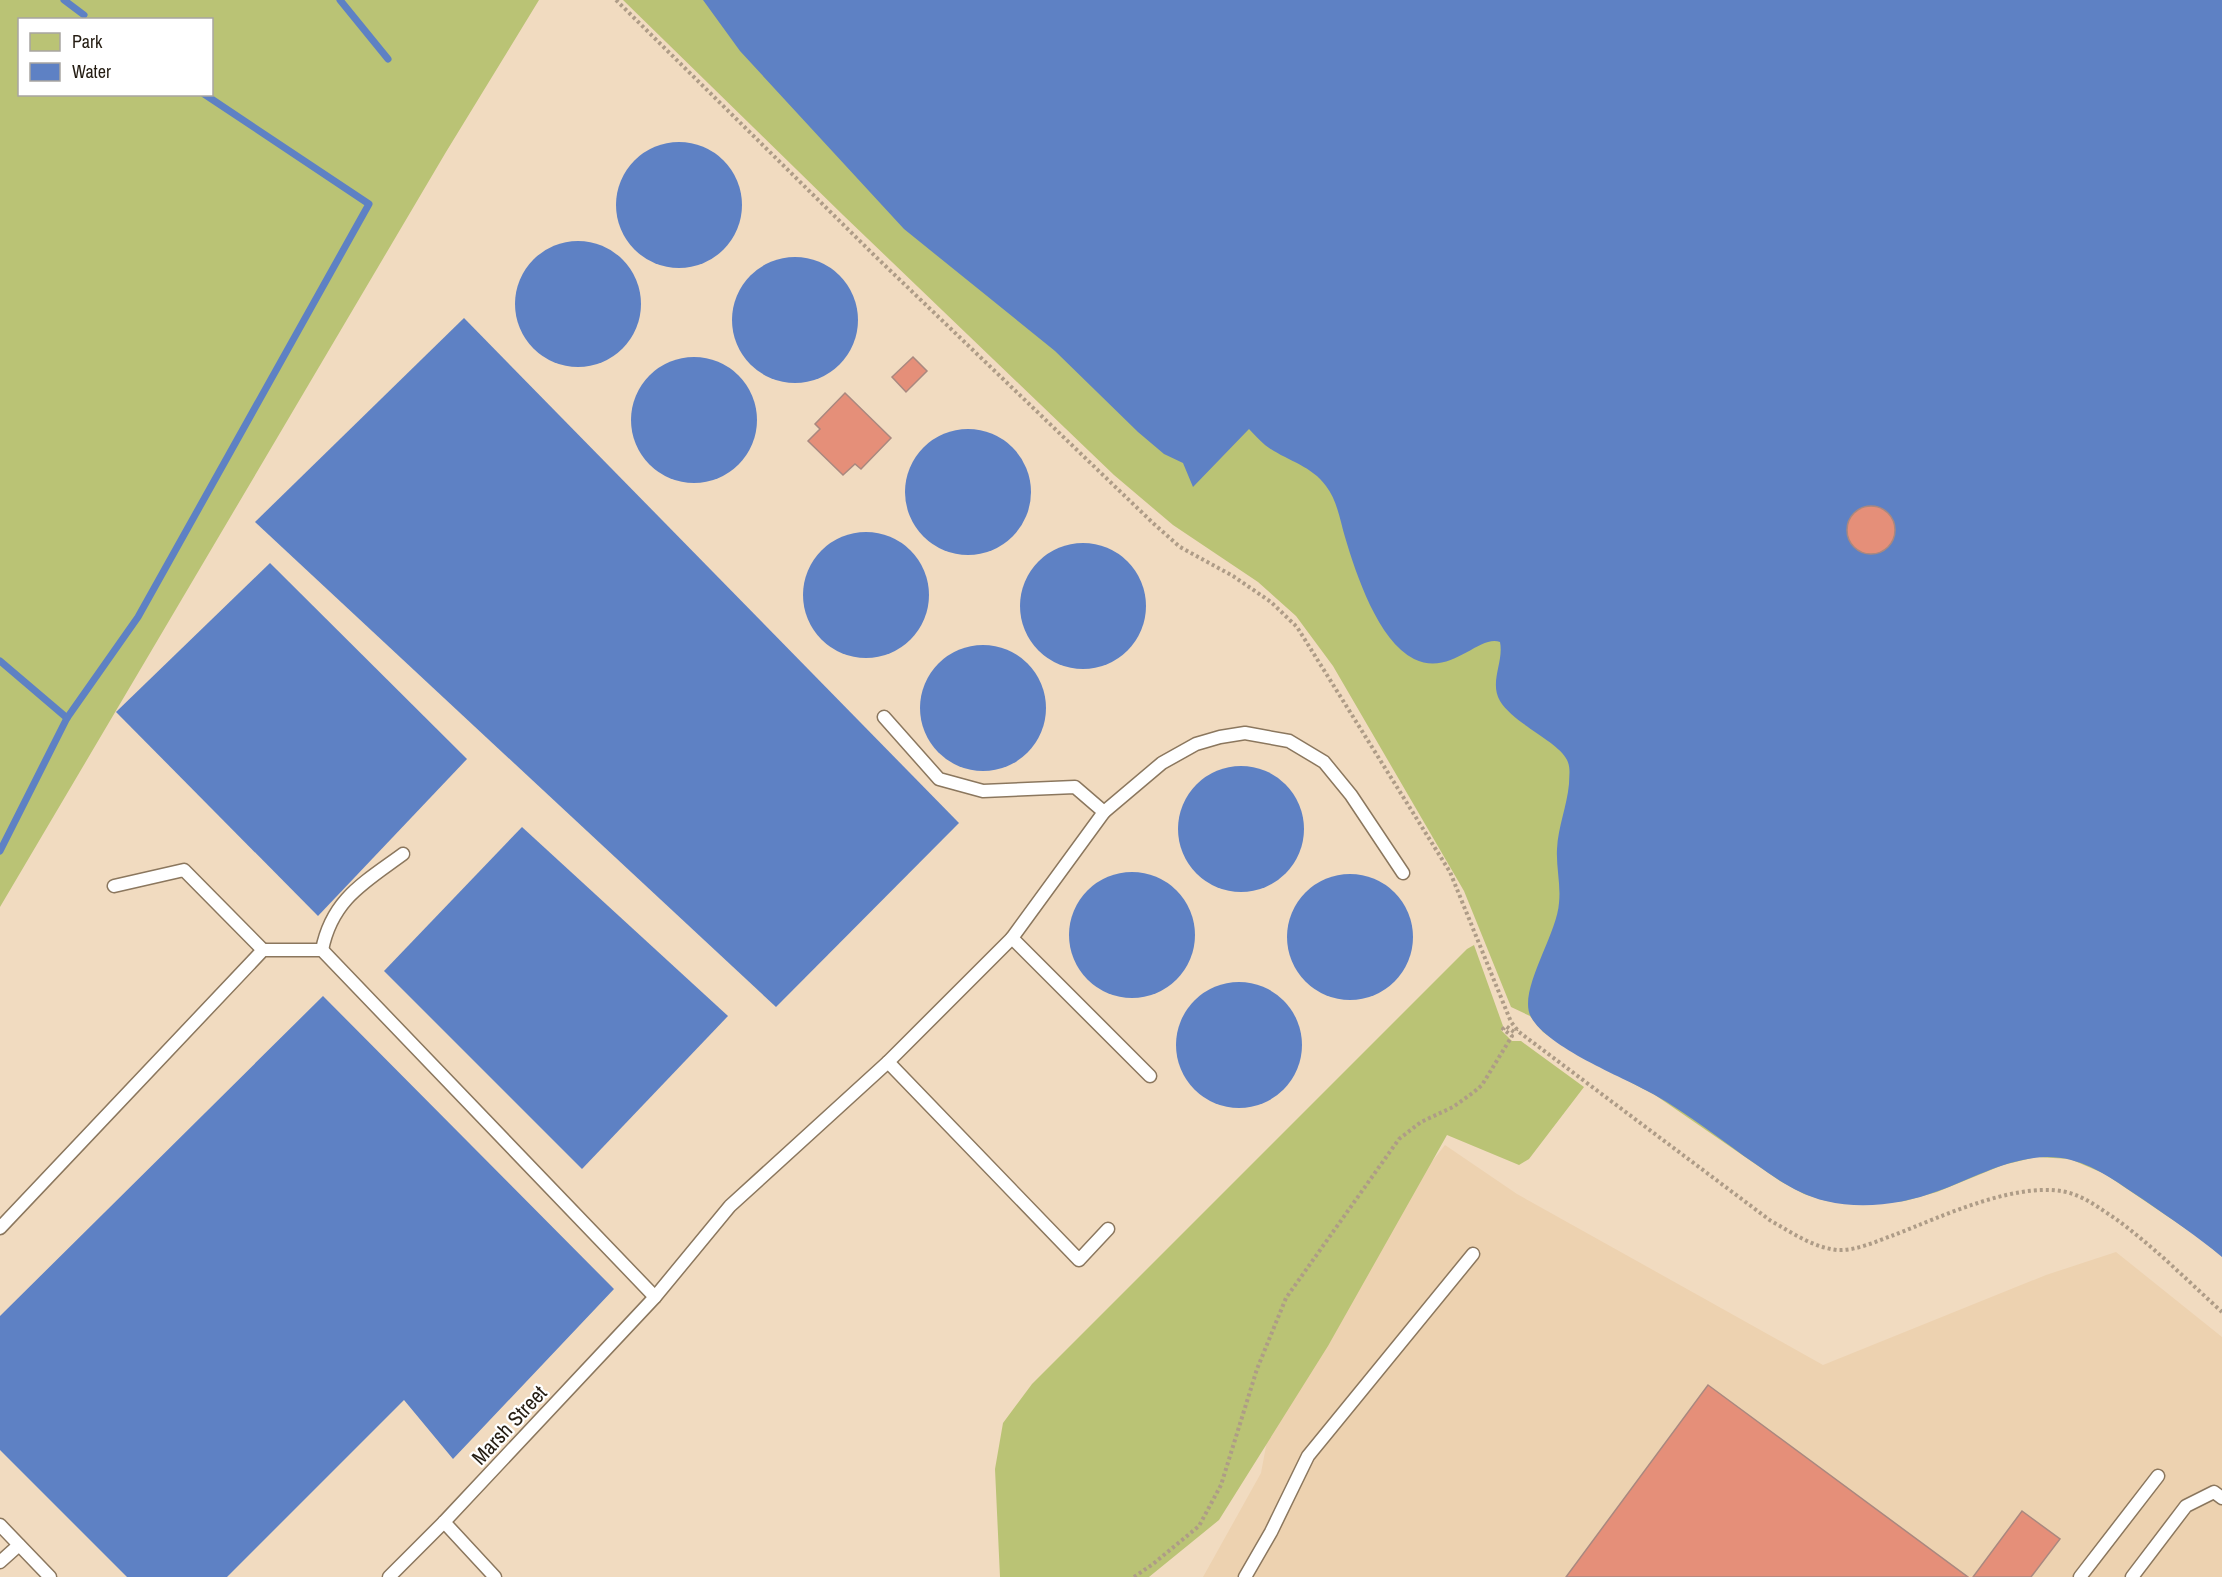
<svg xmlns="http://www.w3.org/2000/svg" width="2222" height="1577" viewBox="0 0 2222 1577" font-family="'Archivo Narrow',sans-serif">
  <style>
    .built { fill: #edd2b0 }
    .green { fill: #bac375; fill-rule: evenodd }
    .water { fill: #5e81c4 }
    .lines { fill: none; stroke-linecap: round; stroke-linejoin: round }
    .stream { stroke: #5e81c4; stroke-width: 7 }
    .building { fill: #e58f79; stroke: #a9887f; stroke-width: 1.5 }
    .service-casing { stroke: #8b775e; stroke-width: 15 }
    .path { stroke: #ae9c87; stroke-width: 4; stroke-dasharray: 3 3; stroke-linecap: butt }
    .service { stroke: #fff; stroke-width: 12 }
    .labels { text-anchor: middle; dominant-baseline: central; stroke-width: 4.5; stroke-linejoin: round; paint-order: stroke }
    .street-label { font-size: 21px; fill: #251d13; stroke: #fff }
  </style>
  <rect width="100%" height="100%" fill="#f1dbc0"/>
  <!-- built -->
  <path class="built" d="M1445,1145L1517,1194L1823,1365L2046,1275L2116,1252L2222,1337V1577H1203L1261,1473L1284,1349Z"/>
  <!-- green -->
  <g class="green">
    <path d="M0,0H539L446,152L0,907ZM20,20H212V94H20Z"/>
    <path d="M623,0H919L2222,1257L2201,1239L2105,1174L2070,1159L2036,1157L2003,1165L1937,1192L1905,1201L1862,1205L1826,1201L1804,1194L1780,1181L1655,1095L1573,1052L1543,1032L1530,1016L1511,1007L1464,891L1333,666L1296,616L1258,582L1173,525L1114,475L843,215Z"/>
    <path d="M1474,945L1503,1026L1501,1030L1512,1041H1521L1584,1087L1529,1159L1519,1165L1447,1135L1328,1346L1219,1520L1149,1577H1000L995,1469L1003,1423L1032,1384L1467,949Z"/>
  </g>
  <!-- water -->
  <g class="water">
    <path d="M703,0H2222V1257C2197,1236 2171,1219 2144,1200C2121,1185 2098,1167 2071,1160C2024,1148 1980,1176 1938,1191C1904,1204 1862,1210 1826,1201C1800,1195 1778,1180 1757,1165C1722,1141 1689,1114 1653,1094C1621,1076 1548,1048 1531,1017C1517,992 1557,935 1559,903C1561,885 1556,867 1557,849C1558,827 1567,806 1569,784C1569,776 1571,768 1567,760C1558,741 1515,725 1500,701C1489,682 1504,662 1500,642C1479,634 1451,677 1414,659C1378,641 1356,574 1345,537C1340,520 1337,500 1326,486C1311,465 1284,460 1265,445C1259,440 1254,434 1249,429L1193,487L1183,463L1164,454L1138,432L1055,351L904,229L740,51Z"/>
    <circle cx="679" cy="205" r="63"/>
    <circle cx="578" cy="304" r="63"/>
    <circle cx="795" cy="320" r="63"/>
    <path d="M464,318L959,823L776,1007L255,522Z"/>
    <circle cx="694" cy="420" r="63"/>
    <circle cx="968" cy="492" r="63"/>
    <circle cx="866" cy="595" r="63"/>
    <circle cx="1083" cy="606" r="63"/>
    <path d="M270,563L467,759L318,916L116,712Z"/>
    <circle cx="983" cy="708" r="63"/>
    <circle cx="1241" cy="829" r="63"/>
    <path d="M522,827L728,1016L582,1169L384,971Z"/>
    <circle cx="1132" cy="935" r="63"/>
    <circle cx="1350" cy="937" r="63"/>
    <circle cx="1239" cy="1045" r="63"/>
    <path d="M323,996L614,1289L453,1459L404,1400L227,1577H127L0,1450V1316Z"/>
  </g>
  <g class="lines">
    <!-- stream -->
    <g class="stream">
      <path d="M64,0L84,15"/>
      <path d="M340,0L388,59"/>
      <path d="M0,661L67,718"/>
      <path d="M0,851L67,718L138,617L369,204L204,94"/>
    </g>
  </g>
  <!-- building -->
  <g class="building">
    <path d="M913,357L927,371L906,392L892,377Z"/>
    <path d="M845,393L891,438L861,469L855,464L843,475L808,441L820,429L815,424Z"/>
    <circle cx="1871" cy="530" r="24"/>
    <path d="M1708,1385L1968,1577H1566Z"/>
    <path d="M2022,1511L2060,1539L2031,1577H1973Z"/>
  </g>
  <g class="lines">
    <defs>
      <g id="service">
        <path d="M884,717L939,779L983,791L1075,787L1104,812L1012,938"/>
        <path d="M1104,812L1162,763L1196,744L1220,737L1245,733L1289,741L1324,762L1351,795L1403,873"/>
        <path d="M114,886L184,870L263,950"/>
        <path d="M322,950C332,899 365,882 403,854"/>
        <path d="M888,1062L1079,1260L1108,1229"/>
        <path d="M0,1228L263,950H322L655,1297"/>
        <path d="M444,1522L495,1577"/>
        <path d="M0,1525L50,1577"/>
        <path d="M0,1562L19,1545"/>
        <path d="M389,1577L444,1522L655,1297L730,1206L888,1062L1012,938L1150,1076"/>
        <path d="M1245,1577L1271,1532L1308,1456L1473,1254"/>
        <path d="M2080,1577L2158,1476"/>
        <path d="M2132,1577L2186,1506L2214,1492L2222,1498"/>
      </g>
    </defs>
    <!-- service casing -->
    <use href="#service" class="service-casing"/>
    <!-- path -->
    <g class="path">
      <path d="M616,0L874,255L1154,524L1180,547L1233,576L1271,602L1297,627L1450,872L1511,1022L1519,1032L1771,1221C1793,1233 1812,1247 1837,1250C1856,1251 1877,1241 1894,1235C1941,1217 2024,1177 2073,1194C2088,1199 2102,1210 2116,1219C2154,1247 2187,1280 2222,1312"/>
      <path d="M1134,1577L1153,1564L1199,1526L1221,1485L1257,1369L1286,1298L1399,1139L1421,1122L1453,1107L1474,1092L1482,1085L1512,1036L1503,1029L1506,1026L1514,1032L1517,1029"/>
    </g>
    <!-- service -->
    <use href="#service" class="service"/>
  </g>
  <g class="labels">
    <!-- street labels -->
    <g class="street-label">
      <text transform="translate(509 1425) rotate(-47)">Marsh Street</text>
    </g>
  </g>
  <!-- legend -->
  <rect x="18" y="18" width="195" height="78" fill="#ffffff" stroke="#a8a5a1" stroke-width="1.5"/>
  <rect x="30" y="33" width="30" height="18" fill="#bac375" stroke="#a8a5a1" stroke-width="1.5"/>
  <text x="72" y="48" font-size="18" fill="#251d13">Park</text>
  <rect x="30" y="63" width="30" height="18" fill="#5e81c4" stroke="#a8a5a1" stroke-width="1.5"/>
  <text x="72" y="78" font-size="18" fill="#251d13">Water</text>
</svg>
